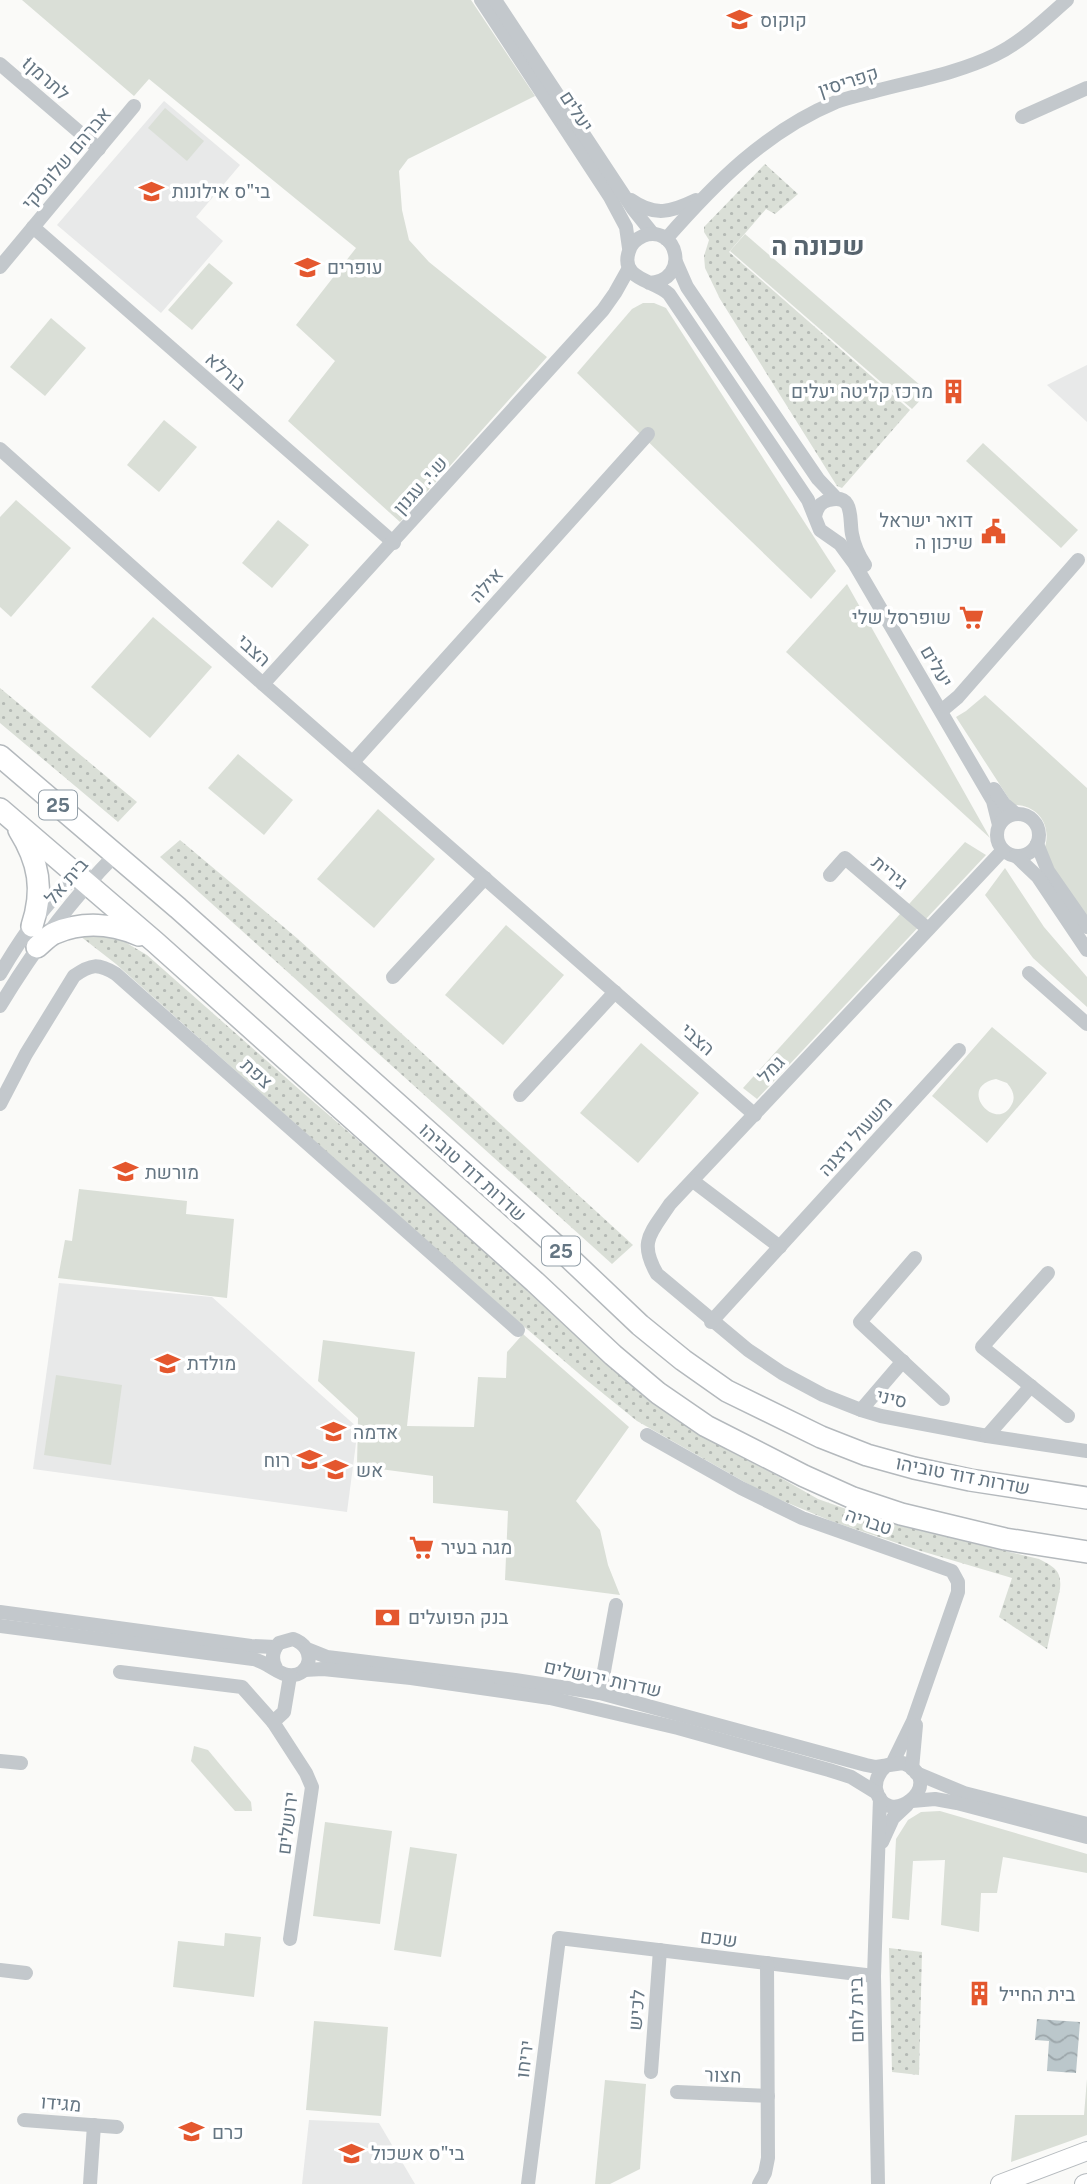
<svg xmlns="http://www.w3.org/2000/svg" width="1087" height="2184" viewBox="0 0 1087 2184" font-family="'Public Sans',Heebo,sans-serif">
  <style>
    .built { fill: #e8e9e9 }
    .grass { fill: url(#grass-dots) }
    .green { fill: #dadfd7; fill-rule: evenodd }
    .water { fill: url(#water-waves) }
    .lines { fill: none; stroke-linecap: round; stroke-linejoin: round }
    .major-casing { stroke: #b5babe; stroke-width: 20 }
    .highway-casing { stroke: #b4b9bd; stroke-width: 24 }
    .minor { stroke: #c3c8cc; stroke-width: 14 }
    .major { stroke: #fff; stroke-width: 18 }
    .highway { stroke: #fff; stroke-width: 21 }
    .labels { text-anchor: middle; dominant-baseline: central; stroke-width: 7; stroke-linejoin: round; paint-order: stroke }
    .shield { fill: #fff; stroke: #939fa8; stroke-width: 2 }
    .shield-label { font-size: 18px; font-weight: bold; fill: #657683 }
    .poi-label { font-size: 19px; fill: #657683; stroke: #fff; text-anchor: start }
    .street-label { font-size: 19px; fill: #657683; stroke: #fff }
    .district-label { font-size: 26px; font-weight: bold; fill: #57646e; stroke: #fff }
  </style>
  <defs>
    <pattern id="grass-dots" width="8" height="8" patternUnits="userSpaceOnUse" patternTransform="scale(1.75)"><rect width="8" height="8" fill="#dadfd7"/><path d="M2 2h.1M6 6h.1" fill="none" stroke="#b4b9b4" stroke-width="1.8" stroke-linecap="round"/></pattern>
    <pattern id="water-waves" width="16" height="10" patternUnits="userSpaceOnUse" patternTransform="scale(1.75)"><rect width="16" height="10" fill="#bbc7cb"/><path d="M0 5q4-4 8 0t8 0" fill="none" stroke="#9ca6aa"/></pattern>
  </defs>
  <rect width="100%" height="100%" fill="#fafaf8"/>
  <!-- built -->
  <g class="built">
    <path d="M164,101L240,165L196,217L223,241L161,313L57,225Z"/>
    <path d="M1087,365V422L1047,385Z"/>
    <path d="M59,1283L212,1297L358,1428L347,1512L33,1469Z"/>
    <path d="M309,2120L379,2123L415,2184H302Z"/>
  </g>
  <!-- grass -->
  <g class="grass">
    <path d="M765,164L798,194L775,214L766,209L729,252L910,410L842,488L837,486L720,299L705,268L704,256L709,240L704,232V227Z"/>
    <path d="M0,688L137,802L118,822L0,723Z"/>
    <path d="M180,840L298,939L633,1245L612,1264L160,857Z"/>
    <path d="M97,933L113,935L147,955L301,1091L534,1292L702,1433L818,1499L880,1521L1039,1559C1054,1567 1062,1570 1060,1589L1047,1649L999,1617L1012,1578L921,1551L831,1521L764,1493L637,1421L584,1378L477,1286L116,964L80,936Z"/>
    <path d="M889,1948L922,1952L919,2075L892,2072Z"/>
  </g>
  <!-- green -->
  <g class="green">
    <path d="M22,0H471L535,96L408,159L399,171L402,210L409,240L429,262L547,357L400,522L288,421L335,361L296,325L356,248L149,79L134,96Z"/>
    <path d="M165,108L204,141L187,161L148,128Z"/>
    <path d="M745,234L928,392L912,409L730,251Z"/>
    <path d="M209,263L233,283L192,330L168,310Z"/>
    <path d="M643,303H654L666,308L836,571L811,599L577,373L632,309Z"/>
    <path d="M51,318L86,348L45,396L10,367Z"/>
    <path d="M164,420L197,447L159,492L127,465Z"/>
    <path d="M983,443L1078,530L1061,548L966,461Z"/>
    <path d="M16,500L71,548L11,617L0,607V517Z"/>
    <path d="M278,520L309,545L272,588L242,563Z"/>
    <path d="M847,584L990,838L786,652Z"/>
    <path d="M153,617L212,667L150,738L91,687Z"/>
    <path d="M985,695L1087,788V920L1043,852C1054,828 1039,804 1013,805L956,717L966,711Z"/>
    <path d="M238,754L293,800L264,835L208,788Z"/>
    <path d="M378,809L435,859L374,928L317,879Z"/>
    <path d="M965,842L986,855L757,1099L743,1088Z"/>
    <path d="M1005,868L1044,927L1087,977V1007L1033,958L985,895Z"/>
    <path d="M506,925L564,975L503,1045L445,995Z"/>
    <path d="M992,1027L1047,1073L987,1143L932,1096ZM996,1079L1007,1083C1012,1089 1016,1096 1012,1104C997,1135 955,1087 996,1079Z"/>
    <path d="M641,1043L699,1093L638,1163L580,1113Z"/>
    <path d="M79,1189L187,1201L186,1214L234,1219L227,1298L58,1278L65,1240L72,1241Z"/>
    <path d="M523,1334L629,1427L576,1501L600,1530L608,1565L620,1595L505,1580L508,1511L433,1503V1476L357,1466L358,1418L318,1381L323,1340L415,1352L407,1426L474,1427L478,1377L506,1378L507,1352Z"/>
    <path d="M56,1375L122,1385L111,1465L44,1455Z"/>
    <path d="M194,1746L208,1750L251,1802L252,1811H235L191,1761Z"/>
    <path d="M940,1811L1087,1854V1873L1003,1857L997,1893H981L979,1932L941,1925L945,1860L913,1861L909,1920L892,1918L896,1839L908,1820L921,1812Z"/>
    <path d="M325,1822L392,1831L380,1924L313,1916Z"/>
    <path d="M410,1847L457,1854L441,1957L394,1950Z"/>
    <path d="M225,1933L261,1937L254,1997L173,1987L178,1941L224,1946Z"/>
    <path d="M314,2021L388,2027L381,2116L306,2110Z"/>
    <path d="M1087,2079V2135L1011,2162L1015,2115H1084Z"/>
    <path d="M605,2080L646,2084L640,2169L610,2184H595Z"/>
  </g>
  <!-- water -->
  <path class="water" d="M1037,2019L1080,2022L1076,2073L1047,2071L1049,2041L1035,2040Z"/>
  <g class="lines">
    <defs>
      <g id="major">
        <path d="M1000,2184L1087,2151"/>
        <path d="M1084,2184L1087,2183"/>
      </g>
      <g id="highway">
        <path d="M0,756L178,908L563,1252L640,1325L683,1360L727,1391L821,1437L867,1455L914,1468L970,1480L1087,1498"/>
        <path d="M0,809L155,942L535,1282L613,1355L658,1393L706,1426L804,1476L853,1498L901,1514L1005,1539L1087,1552"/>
        <path d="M19,830C39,862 44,890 32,926"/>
        <path d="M37,947C43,942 49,935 55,933C83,921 113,924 139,935"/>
      </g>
    </defs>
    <!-- major casing -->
    <use href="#major" class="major-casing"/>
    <!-- highway casing -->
    <use href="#highway" class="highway-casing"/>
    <!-- minor -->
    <g class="minor">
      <path d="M481,0L610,197L626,227L629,248"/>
      <path d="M495,0L633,209L653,234"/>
      <path d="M0,64L99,149"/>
      <path d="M1022,117L1087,88"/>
      <path d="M631,200C655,217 671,212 696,200"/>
      <path d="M33,227L394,543"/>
      <path d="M666,239C715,183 766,131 836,102C847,98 860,95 872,92C912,81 956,74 995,55C1022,42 1044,20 1067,0"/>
      <path d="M676,262L687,287L818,479L837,499"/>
      <path d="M0,267L134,106"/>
      <path d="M649,283C692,280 677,223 643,236C636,239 631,244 629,251C619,280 655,280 669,294L808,500L820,530L840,544L854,563L993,801L999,825"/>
      <path d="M0,449L263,684L755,1115"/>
      <path d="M815,516C817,508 820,502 829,500C855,493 849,520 852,534C854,545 859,556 865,565"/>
      <path d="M263,684L603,310L615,293L629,268"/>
      <path d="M946,707L958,697L1078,560"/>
      <path d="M353,762L648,434"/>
      <path d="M994,789L1004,804L1016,814"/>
      <circle cx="1018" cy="835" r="21"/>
      <path d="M1037,844L1048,871L1087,927"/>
      <path d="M1003,850L670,1204C651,1233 638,1241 657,1274L748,1350L782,1373L823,1395L861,1410L881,1416L987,1436L1087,1451"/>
      <path d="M1016,856L1038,877L1087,950"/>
      <path d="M830,875L845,858L928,929"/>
      <path d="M1029,973L1087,1024"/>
      <path d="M0,974C18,943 53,889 84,872"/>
      <path d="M393,977L485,878"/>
      <path d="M0,1006C34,949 69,902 116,854"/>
      <path d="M520,1095L615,992"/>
      <path d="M0,1104L26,1054L74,976C91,964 98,963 116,974L518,1330"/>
      <path d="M693,1181L780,1247"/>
      <path d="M915,1258L860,1322L943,1399"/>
      <path d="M1048,1273L982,1347L1068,1416"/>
      <path d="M711,1322L959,1050"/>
      <path d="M861,1410L903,1361"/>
      <path d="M647,1435L741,1488L802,1518L952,1571L958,1582V1592L913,1721L892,1764"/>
      <path d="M987,1436L1031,1386"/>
      <path d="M0,1612L251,1646L276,1647"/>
      <path d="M0,1626L253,1659C267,1662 278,1674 288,1675C312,1678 317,1647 293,1639L279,1643C272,1651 271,1659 276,1668"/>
      <path d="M307,1649L327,1657L515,1680L600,1693L866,1765L876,1767L903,1763C951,1783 885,1833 876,1789C875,1779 880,1771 887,1765"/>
      <path d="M304,1670L323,1669L411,1678L550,1698L678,1728L829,1770L851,1777L877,1793"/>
      <path d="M120,1672L242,1687L273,1722"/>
      <path d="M290,1676L284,1712L273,1722L306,1773L312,1787L290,1939"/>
      <path d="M600,1693L616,1605"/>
      <path d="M0,1761L21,1763"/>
      <path d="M912,1769L916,1725"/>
      <path d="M916,1773L964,1793L1087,1824"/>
      <path d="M912,1801L935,1799L957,1803L1087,1837"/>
      <path d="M882,1842L893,1818L907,1805"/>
      <path d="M0,1970L26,1973"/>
      <path d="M651,2072L660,1950"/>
      <path d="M677,2092L768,2096"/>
      <path d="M24,2120L117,2127"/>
      <path d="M90,2184L94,2125"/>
      <path d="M528,2184L559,1938L874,1976"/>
      <path d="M759,2184L765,2173L768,2158L767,1963"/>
      <path d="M878,2184L874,1976L880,1798"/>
    </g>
    <!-- major -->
    <use href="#major" class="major"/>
    <!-- highway -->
    <use href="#highway" class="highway"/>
  </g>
  <!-- icons -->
  <defs>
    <symbol id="school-bare" viewBox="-9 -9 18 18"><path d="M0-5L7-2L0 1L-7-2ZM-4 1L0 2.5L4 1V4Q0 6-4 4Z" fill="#e4572e" stroke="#fff" stroke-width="2.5" paint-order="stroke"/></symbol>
    <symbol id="building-bare" viewBox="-9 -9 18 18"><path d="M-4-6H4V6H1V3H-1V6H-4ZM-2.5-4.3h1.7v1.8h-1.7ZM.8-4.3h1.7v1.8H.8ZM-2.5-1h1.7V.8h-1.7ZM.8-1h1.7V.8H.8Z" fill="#e4572e" stroke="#fff" stroke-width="2.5" paint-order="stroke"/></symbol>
    <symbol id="civic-bare" viewBox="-9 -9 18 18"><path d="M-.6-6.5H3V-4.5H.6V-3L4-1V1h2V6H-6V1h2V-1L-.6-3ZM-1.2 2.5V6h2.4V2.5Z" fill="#e4572e" stroke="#fff" stroke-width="2.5" paint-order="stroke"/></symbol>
    <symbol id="supermarket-bare" viewBox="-9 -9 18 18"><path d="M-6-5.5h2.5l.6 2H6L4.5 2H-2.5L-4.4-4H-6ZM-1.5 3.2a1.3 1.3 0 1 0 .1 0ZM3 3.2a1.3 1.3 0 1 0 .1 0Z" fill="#e4572e" stroke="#fff" stroke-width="2.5" paint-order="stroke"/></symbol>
    <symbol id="bank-bare" viewBox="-9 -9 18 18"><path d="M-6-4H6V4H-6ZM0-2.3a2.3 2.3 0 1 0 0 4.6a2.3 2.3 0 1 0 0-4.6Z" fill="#e4572e" stroke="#fff" stroke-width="2.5" paint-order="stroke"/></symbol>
  </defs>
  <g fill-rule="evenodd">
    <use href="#school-bare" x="722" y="2" width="35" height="35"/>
    <use href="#school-bare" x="134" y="174" width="35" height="35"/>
    <use href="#school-bare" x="290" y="250" width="35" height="35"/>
    <use href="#building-bare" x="936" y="374" width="35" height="35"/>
    <use href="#civic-bare" x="976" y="514" width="35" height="35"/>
    <use href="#supermarket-bare" x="954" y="600" width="35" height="35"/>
    <use href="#school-bare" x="108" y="1154" width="35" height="35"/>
    <use href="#school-bare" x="150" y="1346" width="35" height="35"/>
    <use href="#school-bare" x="316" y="1414" width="35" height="35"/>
    <use href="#school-bare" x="292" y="1442" width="35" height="35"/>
    <use href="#school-bare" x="318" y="1452" width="35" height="35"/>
    <use href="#supermarket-bare" x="404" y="1530" width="35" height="35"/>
    <use href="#bank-bare" x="370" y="1600" width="35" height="35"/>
    <use href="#building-bare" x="962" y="1976" width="35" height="35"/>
    <use href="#school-bare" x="174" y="2114" width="35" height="35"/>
    <use href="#school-bare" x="334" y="2136" width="35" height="35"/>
  </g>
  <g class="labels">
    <!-- shield labels -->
    <g class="shield">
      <rect x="39" y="790.5" width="38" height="29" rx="5"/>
      <rect x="542" y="1236.5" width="38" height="29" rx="5"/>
    </g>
    <g class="shield-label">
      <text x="58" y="805">25</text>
      <text x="561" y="1251">25</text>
    </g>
    <!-- poi labels -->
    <g class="poi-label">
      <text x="760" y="20">קוקוס</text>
      <text x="172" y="191">בי"ס אילונות</text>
      <text x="327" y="267">עופרים</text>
      <text x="933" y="391" text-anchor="end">מרכז קליטה יעלים</text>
      <text x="973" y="520" text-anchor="end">דואר ישראל<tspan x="973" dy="22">שיכון ה</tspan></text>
      <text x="951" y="617" text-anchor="end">שופרסל שלי</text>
      <text x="145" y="1172">מורשת</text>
      <text x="187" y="1363">מולדת</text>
      <text x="353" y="1432">אדמה</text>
      <text x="290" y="1460" text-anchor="end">רוח</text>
      <text x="356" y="1470">אש</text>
      <text x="441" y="1547">מגה בעיר</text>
      <text x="408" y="1617">בנק הפועלים</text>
      <text x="999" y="1994">בית החייל</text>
      <text x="212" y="2132">כרם</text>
      <text x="371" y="2153">בי"ס אשכול</text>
    </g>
    <!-- street labels -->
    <g class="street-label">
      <text transform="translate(46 78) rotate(41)">tלתרמן</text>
      <text transform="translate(848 81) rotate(-18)">קפריסין</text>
      <text transform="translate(577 111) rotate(57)">יעלים</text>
      <text transform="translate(66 158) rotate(-50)">אברהם שלונסקי</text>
      <text transform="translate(226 371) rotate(41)">בורלא</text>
      <text transform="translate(420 485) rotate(-48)">ש.י. עגנון</text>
      <text transform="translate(486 585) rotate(-48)">אילה</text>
      <text transform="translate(254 650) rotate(42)">הצבי</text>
      <text transform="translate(937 666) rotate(60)">יעלים</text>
      <text transform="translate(890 872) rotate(40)">גירית</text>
      <text transform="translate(66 881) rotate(-49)">בית אל</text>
      <text transform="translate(698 1039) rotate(41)">הצבי</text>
      <text transform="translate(771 1069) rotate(-47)">גמל</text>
      <text transform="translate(257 1073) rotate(42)">צפת</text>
      <text transform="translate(855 1136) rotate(-48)">משעול ניצנה</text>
      <text transform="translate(473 1172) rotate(42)">שדרות דוד טוביהו</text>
      <text transform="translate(892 1398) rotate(13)">סיני</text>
      <text transform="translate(963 1475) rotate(11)">שדרות דוד טוביהו</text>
      <text transform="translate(869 1521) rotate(19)">טבריה</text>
      <text transform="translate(603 1678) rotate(12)">שדרות ירושלים</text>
      <text transform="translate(287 1823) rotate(-83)">ירושלים</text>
      <text transform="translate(719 1938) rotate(7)">שכם</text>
      <text transform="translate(636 2010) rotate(-85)">לכיש</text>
      <text transform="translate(856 2010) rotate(-91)">בית לחם</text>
      <text transform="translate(524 2059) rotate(-83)">יריחו</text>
      <text transform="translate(723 2075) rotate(2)">חצור</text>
      <text transform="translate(61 2103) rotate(5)">מגידו</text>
    </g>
    <!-- district labels -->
    <g class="district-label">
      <text x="818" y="245">שכונה ה</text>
    </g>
  </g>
</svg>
